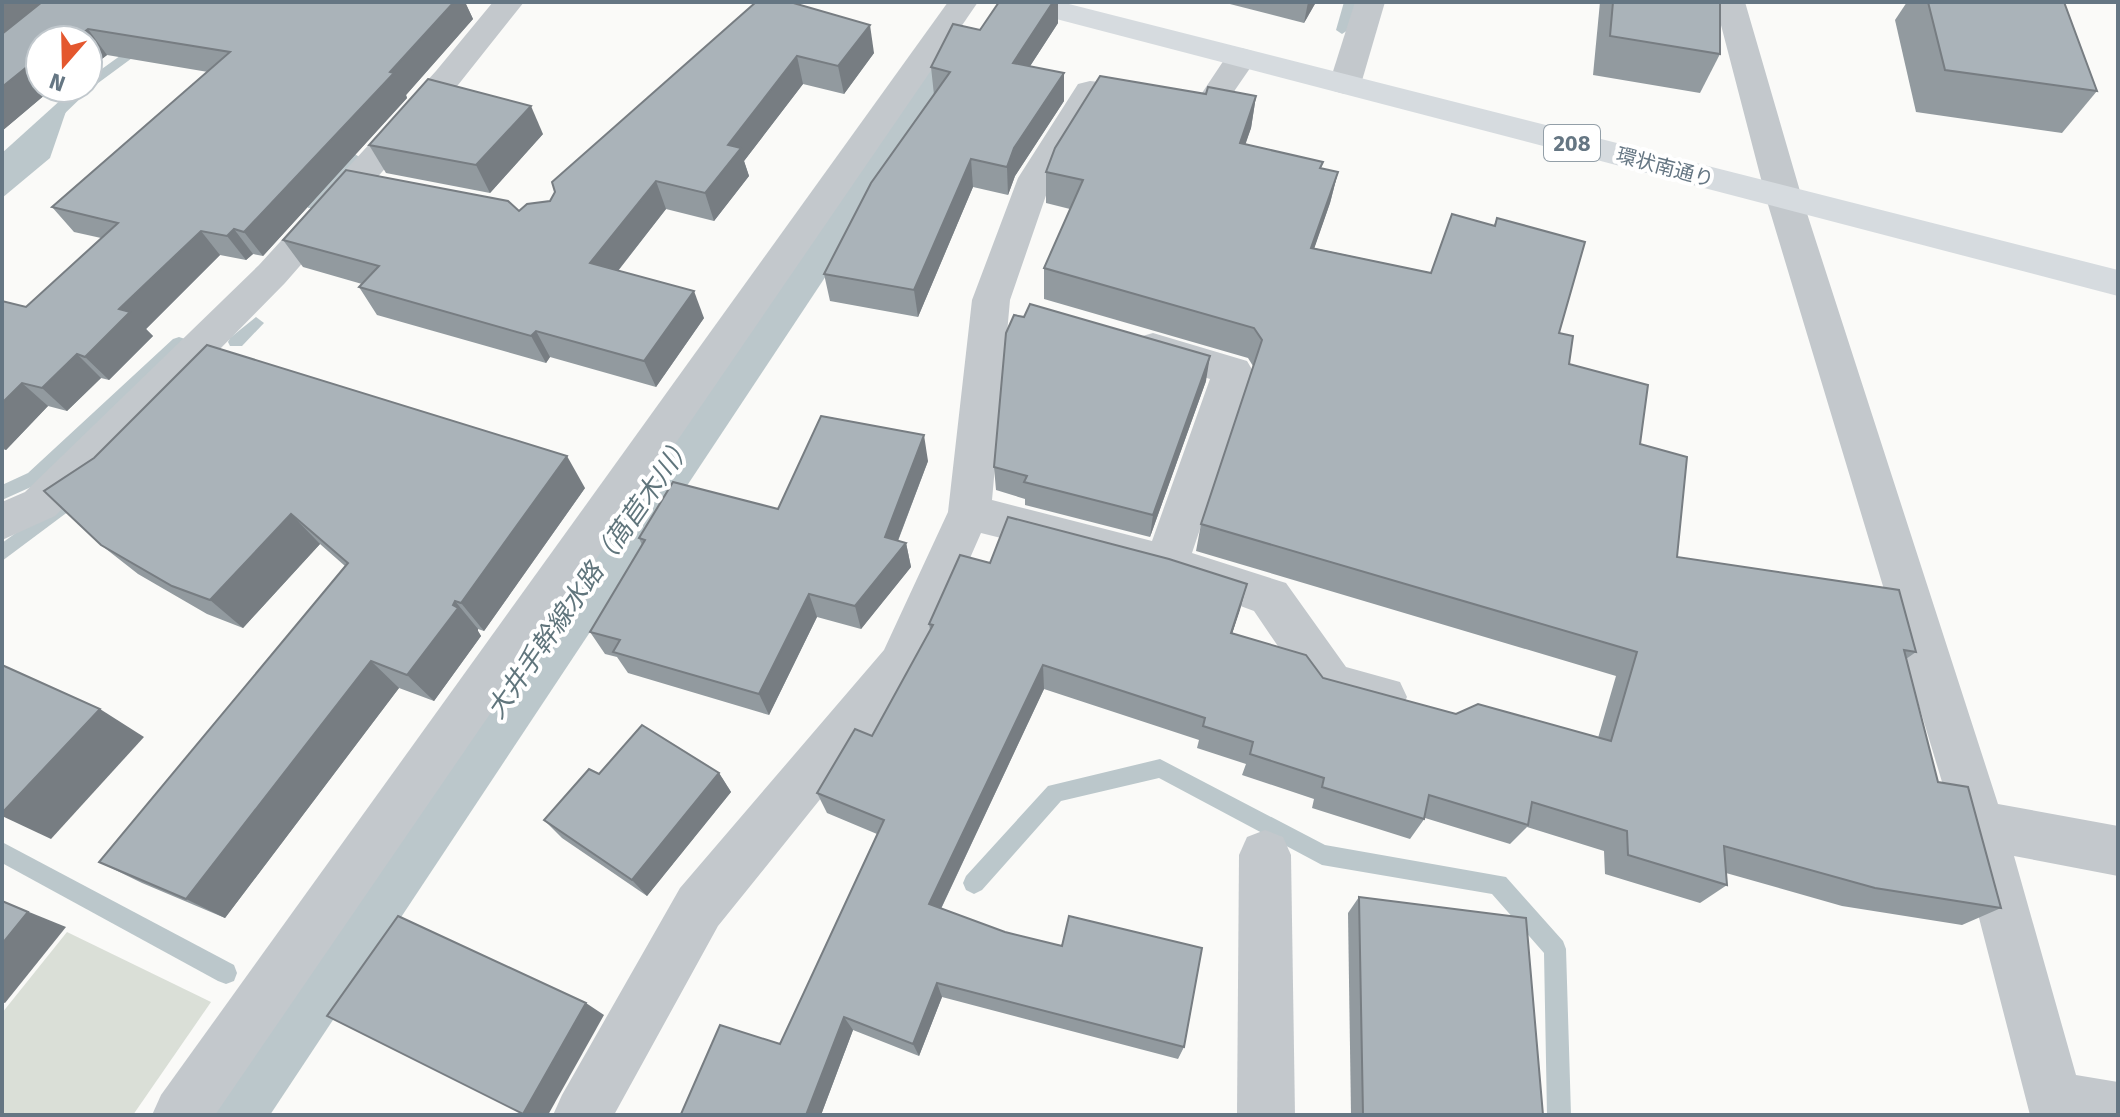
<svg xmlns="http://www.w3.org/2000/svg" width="2120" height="1117" viewBox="0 0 2120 1117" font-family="'Fira Sans','Noto Sans JP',sans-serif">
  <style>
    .green { fill: #dadfd7 }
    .water { fill: #bbc7cb }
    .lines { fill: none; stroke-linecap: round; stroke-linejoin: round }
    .stream { fill: #bbc7cb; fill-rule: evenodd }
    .canal { fill: #bbc7cb; fill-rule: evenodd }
    .street { fill: #c3c8cc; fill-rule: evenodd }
    .highway { fill: #d6dbdf; fill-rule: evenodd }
    .wall { fill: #929a9f }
    .shaded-wall { fill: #777d82 }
    .building { fill: #aab3b9; stroke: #777d82; stroke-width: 2 }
    .labels { text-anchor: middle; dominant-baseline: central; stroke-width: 8; stroke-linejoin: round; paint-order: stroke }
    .far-street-label { font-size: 20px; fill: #657683; stroke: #fff }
    .shield { fill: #fff; stroke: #939fa8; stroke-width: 2 }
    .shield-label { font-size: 22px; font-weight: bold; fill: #657683 }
    .water-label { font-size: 26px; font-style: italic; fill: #60757c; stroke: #fff }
  </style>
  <rect width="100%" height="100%" fill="#fafaf8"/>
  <!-- green -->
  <path class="green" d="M67,932L211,1002L133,1115H2V1013Z"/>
  <!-- water -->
  <path class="water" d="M74,88L50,158L2,198V153Z"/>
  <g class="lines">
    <!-- stream -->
    <g class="stream">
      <path d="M1344,2H1356L1348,30L1342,34L1336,30Z"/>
      <path d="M142,40L148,44L147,47L90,89L57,121H47V115L76,88H88V79Z"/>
      <path d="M355,154L362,159L360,162L318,208H308V202L350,156Z"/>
      <path d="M256,317L264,323L242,346H230L228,342L230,338Z"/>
      <path d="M179,337L185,339L187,343L185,347L40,483L2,500V485L28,473L173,339Z"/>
      <path d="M63,499L69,501L72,506L69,511L2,561V543Z"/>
      <path d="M1160,759L1325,845L1506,877L1563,941L1566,949L1571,1115H1547L1544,953L1492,894L1322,865L1159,778L1061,801L982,890L974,894L966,890L963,883L966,876L1048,786Z"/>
      <path d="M2,842L234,965L237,973L234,981L226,984L218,981L2,863Z"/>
    </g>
    <!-- canal -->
    <path class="canal" d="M960,25L977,29L983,39L270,1115H177L189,1084L266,972L943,29Z"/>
    <!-- street -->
    <g class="street">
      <path d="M493,2H524L458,85L285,283L55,516L2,540V502L25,492L259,265L436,71Z"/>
      <path d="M948,2H978L215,1115H152L161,1095Z"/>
      <path d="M1355,2H1385L1361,84L1356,91L1345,94L1334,91L1329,84Z"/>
      <path d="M1715,2H1745L1802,198L1998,804L2118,826V876L2014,856L2076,1075L2118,1082V1115H2030L1955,825L1766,198Z"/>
      <path d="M1241,48L1252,51L1257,58L1235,90L1227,112L1215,115L1099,102L1052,178L1010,300L992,500L1152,541L1210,379L1139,357L1134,347L1139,337L1153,333L1247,361L1253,371L1192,553L1286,583L1346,667L1400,682L1407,697L1400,712L1383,718L1314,699L1254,611L1170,580L981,533L917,679L718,926L614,1115H553L562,1095L680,888L884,650L948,512L972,300L1018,178L1078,84L1090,81L1202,93L1230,51Z"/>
      <path d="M1265,830L1283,837L1291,855L1295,1115H1237L1239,855L1247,837Z"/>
    </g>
    <!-- highway -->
    <path class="highway" d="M1010,2H1061L2118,270V296L1014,8Z"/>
  </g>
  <!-- wall -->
  <g class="wall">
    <path d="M2,2H465L473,19L406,95L407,98L263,256L253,254L246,260L220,255L146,329L153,336L109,380L101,378L67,411L48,406L6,450L2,449V301L26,307L101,238L74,232L52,207L208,72L107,55L88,70V40H40V88H53L2,131Z"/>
    <path d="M756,2L874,53L844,94L803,84L744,161L749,176L714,221L666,209L618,271L704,318L656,387L550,357L546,363L377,315L359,287L362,284L303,267L283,240L519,211L550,201L555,192Z"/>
    <path d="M999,2H1058V23L1030,66L1064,73V101L1015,176L1008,195L973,187L918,317L830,301L824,274L934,95L931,67L980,30Z"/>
    <path d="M1222,2H1316L1304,23Z"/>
    <path d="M1600,2H1720V54L1700,93L1593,75Z"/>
    <path d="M1907,2H2064L2097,91L2062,133L1916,112L1895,20Z"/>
    <path d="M1206,94L1256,96L1251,128L1245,144L1323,162L1321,168L1338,172L1330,203L1314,248L1431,273L1494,225L1497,218L1559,333L1569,364L1640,444L1677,557L1916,652L1906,659L1938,782L2001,908L1962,925L1842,906L1726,873L1727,885L1700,903L1605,874L1604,851L1527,827L1510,844L1425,818L1410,839L1312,808L1314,799L1242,775L1246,764L1197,748L1199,740L1044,689L941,909L1184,1047L1178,1059L942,997L919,1056L853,1030L821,1115H683L780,1044L877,834L827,813L817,793L872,736L930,630L929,624L990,563L1247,584L1232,634L1323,678L1456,714L1598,738L1616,676L1196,551L1201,524L1253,366L1248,358L1044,299V268L1070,209L1046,203V172Z"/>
    <path d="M543,134L490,193L386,173L369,145Z"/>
    <path d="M1206,381L1150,537L1025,505V499L996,490L994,467Z"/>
    <path d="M928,461L898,541L906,543L911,567L861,629L817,617L769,715L628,673L617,657L605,654L590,632L642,545L639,538L778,509Z"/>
    <path d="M585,488L484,631L478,629V631L481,636L434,701L399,688L225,918L142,883L99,862L345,566L320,544L243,628L207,614L138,574L101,545L44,491Z"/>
    <path d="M719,773L731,792L647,896L562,838L544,820L599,774Z"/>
    <path d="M1359,897L1543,1115H1351L1348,913Z"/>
  </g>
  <!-- shaded-wall -->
  <g class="shaded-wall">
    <path d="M2,2H49L2,38Z"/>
    <path d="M454,2H465L473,19L406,95L407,98L263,256L244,232Z"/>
    <path d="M1053,2H1058V23L1014,91L1013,63Z"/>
    <path d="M1308,2H1316L1304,23Z"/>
    <path d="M870,25L874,53L844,94L838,66Z"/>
    <path d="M88,29L107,55L88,70V40H74Z"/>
    <path d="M797,56L803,84L744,161L749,176L714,221L705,193L728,145Z"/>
    <path d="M38,58L40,62V88H53L2,131V87Z"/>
    <path d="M1064,73V101L1015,176L1008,195L1007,167L1014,148Z"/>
    <path d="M1256,96L1251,128L1235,175L1240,143Z"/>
    <path d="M531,106L543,134L490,193L476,165Z"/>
    <path d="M971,159L973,187L918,317L914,290Z"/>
    <path d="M1338,172L1330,203L1304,278L1311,248Z"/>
    <path d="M656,181L666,209L602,291L590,263Z"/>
    <path d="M234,229L253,254L246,260L227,236Z"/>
    <path d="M201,231L220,255L146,329L153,336L109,380L85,357L119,309Z"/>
    <path d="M694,291L704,318L656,387L644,361Z"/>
    <path d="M536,331L550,357L546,363L531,336Z"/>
    <path d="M77,354L101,378L67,411L42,388Z"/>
    <path d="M1210,356L1206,381L1150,537L1153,515Z"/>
    <path d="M22,383L48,406L6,450L2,447V403Z"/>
    <path d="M924,435L928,461L890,561L885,537Z"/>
    <path d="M567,456L585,488L484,631L461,603Z"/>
    <path d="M291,514L320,544L243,628L210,600Z"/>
    <path d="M906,543L911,567L861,629L855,606Z"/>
    <path d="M1247,584L1240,610L1224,658L1231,633Z"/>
    <path d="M809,594L817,617L769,715L759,694Z"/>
    <path d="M455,601L478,629V631L481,636L434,701L407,675Z"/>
    <path d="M371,661L399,688L225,918L186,899Z"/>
    <path d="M1043,665L1044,689L935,921L929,904Z"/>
    <path d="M100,709L144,737L51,839L2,816V813Z"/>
    <path d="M719,773L731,792L647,896L632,880Z"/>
    <path d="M2,901L66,927L5,1003L2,1002Z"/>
    <path d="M937,983L942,997L919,1056L913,1044Z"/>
    <path d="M586,1003L604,1015L548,1115L523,1114Z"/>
    <path d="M844,1017L853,1030L821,1115H806Z"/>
  </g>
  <!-- building -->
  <g class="building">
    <path d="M42,2H454L390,72L394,73L244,232L234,229L227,236L201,231L119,309L130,312L85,357L77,354L42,388L22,383L2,403V301L26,307L118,223L52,207L230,52L88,29L74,40H40V59L38,58L2,87V34Z"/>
    <path d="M756,2H790L870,25L838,66L797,56L728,145L741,148L705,193L656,181L590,263L694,291L644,361L536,331L531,336L359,287L379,266L283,240L346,170L508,201L519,211L527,204L550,201L555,192L552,182Z"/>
    <path d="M999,2H1053L1013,63L1064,73L1014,148L1007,167L971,159L914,290L824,274L871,183L950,72L931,67L953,24L980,30Z"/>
    <path d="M1613,2H1720V54L1610,36Z"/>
    <path d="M1928,2H2064L2097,91L1945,70Z"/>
    <path d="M1100,76L1206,94L1208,87L1256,96L1240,143L1323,162L1320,168L1338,172L1311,248L1431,273L1452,214L1495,226L1497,218L1585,242L1559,333L1573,336L1569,364L1648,385L1640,444L1687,457L1677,557L1899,590L1916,652L1904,650L1938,782L1968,787L2001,908L1875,888L1724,846L1727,885L1628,855L1627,831L1532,802L1528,825L1429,795L1424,819L1322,787L1324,778L1250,754L1253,742L1203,726L1205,718L1043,665L929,904L1005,932L1062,946L1069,916L1202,948L1184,1047L937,983L913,1044L844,1017L806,1115L681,1114L720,1025L780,1044L884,820L817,793L855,729L872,736L933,625L929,624L960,555L990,563L1008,517L1169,559L1247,584L1231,633L1306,655L1323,678L1456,714L1478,704L1611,741L1637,652L1201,524L1262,340L1254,328L1044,268L1083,180L1046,172L1055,148Z"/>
    <path d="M428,79L531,106L476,165L369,145Z"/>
    <path d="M1030,304L1210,356L1153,515L1024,482L1027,476L994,467L1006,333L1014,315L1024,317Z"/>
    <path d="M207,345L567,456L461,603L455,601L453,605L458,608L407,675L371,661L186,899L99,862L348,563L291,514L210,600L172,586L101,545L44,491L94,458Z"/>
    <path d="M821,416L924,435L885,537L906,543L855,606L809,594L759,694L613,652L620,640L590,632L645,540L639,538L673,482L778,509Z"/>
    <path d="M2,665L100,709L2,813Z"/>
    <path d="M642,725L719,773L632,880L544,820L589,769L599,774Z"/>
    <path d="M1359,897L1526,918L1543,1115H1363Z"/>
    <path d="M2,901L28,912L2,944Z"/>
    <path d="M398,916L586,1003L523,1114L327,1016Z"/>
  </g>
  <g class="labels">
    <!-- far-street labels -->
    <g class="far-street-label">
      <text transform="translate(1665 167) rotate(15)">環状南通り</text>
    </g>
    <!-- shield labels -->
    <rect class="shield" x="1544" y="125" width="56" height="36" rx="6"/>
    <g class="shield-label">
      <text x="1572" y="143">208</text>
    </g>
    <!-- water labels -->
    <g class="water-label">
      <text transform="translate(590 577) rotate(-55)">大井手幹線水路（萵苣木川）</text>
    </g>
  </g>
  <!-- border -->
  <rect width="2120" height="1117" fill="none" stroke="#657683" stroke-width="8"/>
  <!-- north arrow -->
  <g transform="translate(64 64) rotate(200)"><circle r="38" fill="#ffffff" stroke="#c1c8cd" stroke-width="2"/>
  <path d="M0-6L14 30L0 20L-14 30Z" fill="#e4572e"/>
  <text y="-12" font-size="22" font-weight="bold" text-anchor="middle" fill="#657683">N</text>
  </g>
</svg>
